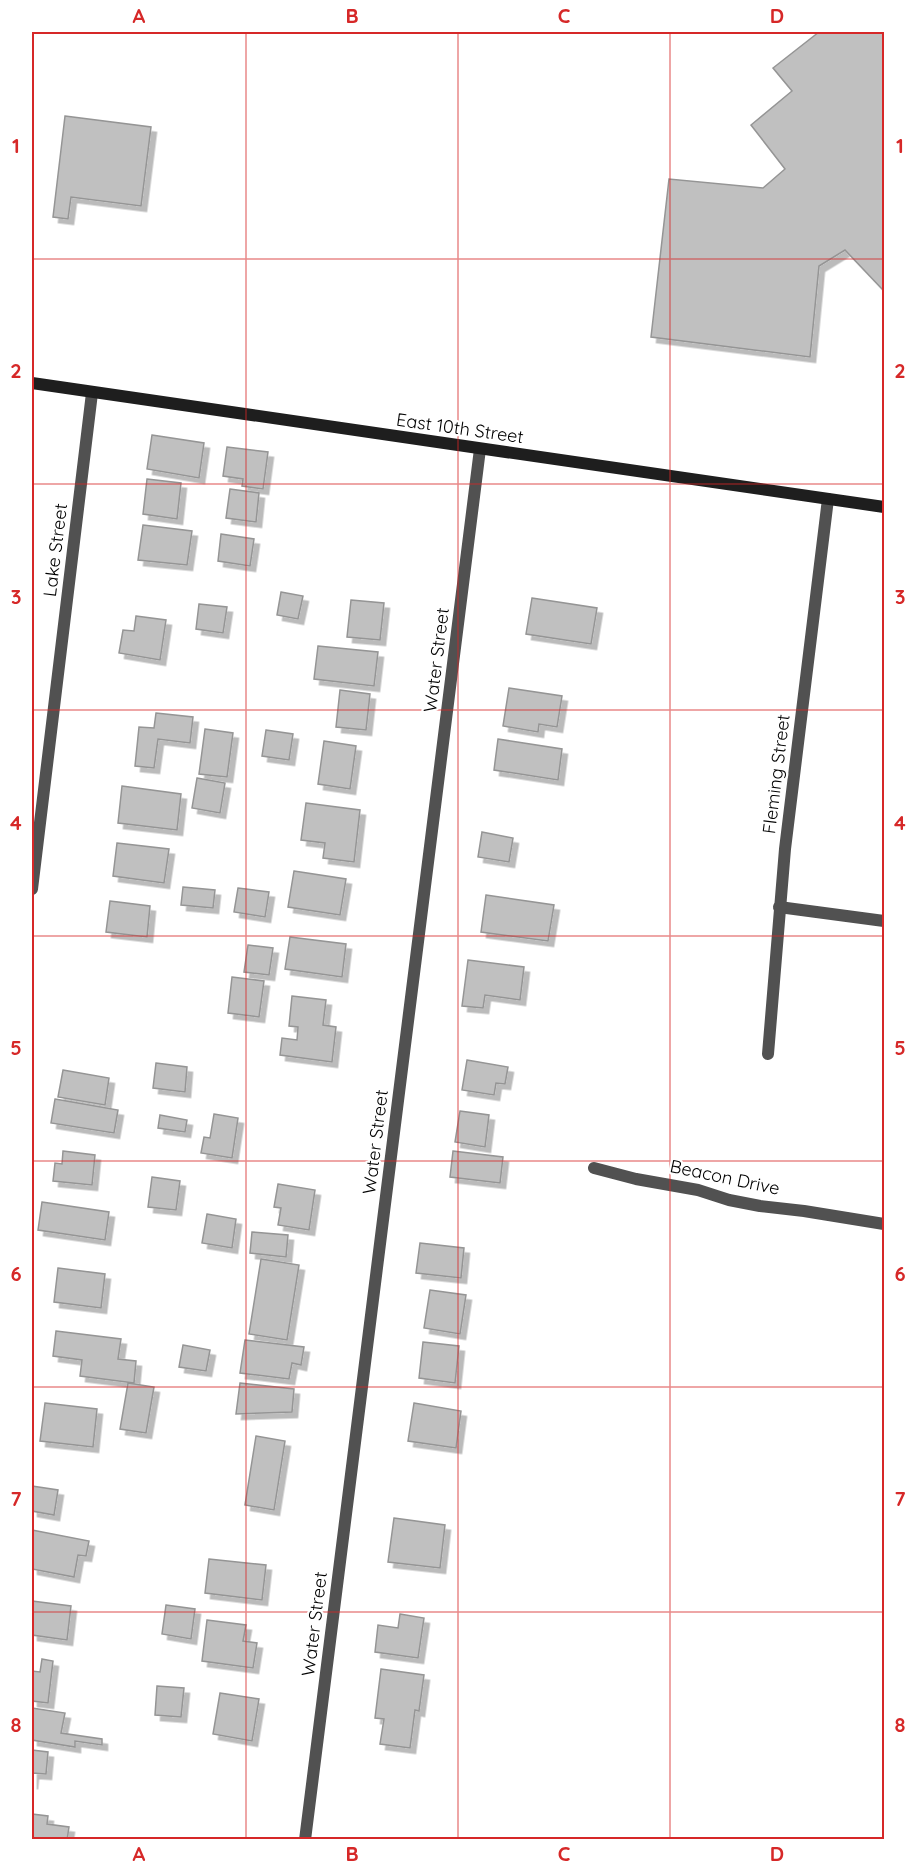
<svg xmlns="http://www.w3.org/2000/svg" width="916" height="1871" viewBox="0 0 916 1871" font-family="Quicksand,sans-serif">
  <style>
    .building { fill: #c0c0c0; stroke: #959595; stroke-width: 1.5; filter: url(#shadow) }
    .lines { fill: none; stroke-linecap: round; stroke-linejoin: round }
    .minor { stroke: #515151; stroke-width: 12 }
    .secondary { stroke: #1e1e1e; stroke-width: 12 }
    .grid { fill: none; stroke: #d62828; stroke-width: 1.5; stroke-opacity: 0.55 }
    .labels { text-anchor: middle; dominant-baseline: central; stroke-width: 4.5; stroke-linejoin: round; paint-order: stroke }
    .street-label { font-size: 18px; fill: #000; stroke: #fff }
    .neatline { fill: none; stroke: #d62828; stroke-width: 2 }
    .grid-label { font-size: 20px; text-anchor: middle; font-weight: bold; fill: #d62828 }
  </style>
  <defs>
    <filter id="shadow"><feDropShadow dx="5.5" dy="5.5" stdDeviation="0" flood-color="#0004"/></filter>
  </defs>
  <rect width="100%" height="100%" fill="#fff"/>
  <!-- building -->
  <g class="building">
    <path d="M819,32L884,33V287L882,289L845,250L819,266L810,357L651,337L669,179L763,188L785,169L751,125L792,91L773,68Z"/>
    <path d="M65,116L151,127L141,206L71,197L68,219L53,217Z"/>
    <path d="M152,435L204,443L199,478L147,469Z"/>
    <path d="M227,447L268,452L263,489L242,486L243,479L223,476Z"/>
    <path d="M147,479L181,483L177,519L143,514Z"/>
    <path d="M230,489L259,493L256,522L226,518Z"/>
    <path d="M143,525L192,531L187,565L138,560Z"/>
    <path d="M221,534L254,539L250,566L218,561Z"/>
    <path d="M281,592L303,596L298,619L277,615Z"/>
    <path d="M532,598L597,608L591,644L526,634Z"/>
    <path d="M351,600L384,603L380,640L347,637Z"/>
    <path d="M199,604L227,607L223,633L196,629Z"/>
    <path d="M136,616L166,620L160,660L119,653L123,630L134,631Z"/>
    <path d="M318,646L378,652L374,686L314,679Z"/>
    <path d="M509,688L562,696L557,727L539,724L538,732L503,726Z"/>
    <path d="M340,690L370,694L366,730L336,727Z"/>
    <path d="M156,713L193,717L190,743L158,739L154,768L135,766L139,727L154,728Z"/>
    <path d="M205,729L233,733L227,777L199,774Z"/>
    <path d="M266,730L293,734L289,760L262,756Z"/>
    <path d="M498,739L562,749L558,780L494,770Z"/>
    <path d="M324,741L356,746L350,789L318,784Z"/>
    <path d="M197,778L225,783L220,813L192,808Z"/>
    <path d="M122,786L181,794L177,830L118,823Z"/>
    <path d="M306,803L360,810L354,862L323,858L325,843L301,840Z"/>
    <path d="M482,832L513,838L509,862L478,857Z"/>
    <path d="M117,843L169,849L164,883L113,876Z"/>
    <path d="M294,871L346,879L340,915L288,907Z"/>
    <path d="M183,887L215,890L213,908L181,905Z"/>
    <path d="M238,888L269,892L265,917L234,912Z"/>
    <path d="M486,895L554,905L548,941L481,932Z"/>
    <path d="M110,901L150,906L147,937L106,932Z"/>
    <path d="M290,937L346,944L342,977L285,969Z"/>
    <path d="M248,945L273,948L269,975L244,972Z"/>
    <path d="M468,960L524,967L520,1000L485,995L483,1008L462,1006Z"/>
    <path d="M232,977L264,981L259,1017L228,1013Z"/>
    <path d="M292,996L326,1000L323,1025L336,1027L332,1062L280,1055L282,1038L297,1040L298,1027L289,1026Z"/>
    <path d="M467,1060L508,1067L505,1084L496,1083L494,1095L462,1090Z"/>
    <path d="M156,1063L187,1067L185,1092L153,1088Z"/>
    <path d="M63,1070L109,1078L105,1105L58,1097Z"/>
    <path d="M55,1099L118,1110L114,1133L51,1123Z"/>
    <path d="M460,1111L489,1115L485,1147L455,1142Z"/>
    <path d="M214,1114L238,1118L232,1158L201,1153L204,1137L210,1138Z"/>
    <path d="M160,1115L187,1120L185,1132L158,1128Z"/>
    <path d="M63,1151L95,1155L92,1185L53,1181L55,1163L62,1164Z"/>
    <path d="M453,1151L503,1157L500,1183L450,1177Z"/>
    <path d="M152,1177L180,1181L176,1210L148,1207Z"/>
    <path d="M278,1184L315,1190L309,1230L278,1225L281,1208L274,1207Z"/>
    <path d="M42,1202L109,1212L105,1240L38,1230Z"/>
    <path d="M207,1214L236,1219L232,1248L202,1243Z"/>
    <path d="M252,1232L288,1235L286,1257L250,1253Z"/>
    <path d="M420,1243L464,1248L461,1278L416,1273Z"/>
    <path d="M261,1259L299,1265L287,1340L249,1334Z"/>
    <path d="M58,1268L105,1274L101,1308L54,1302Z"/>
    <path d="M430,1290L466,1295L460,1334L424,1328Z"/>
    <path d="M56,1331L121,1339L118,1359L136,1361L134,1383L80,1376L82,1360L53,1356Z"/>
    <path d="M245,1340L304,1347L301,1365L292,1363L289,1379L240,1373Z"/>
    <path d="M423,1342L459,1346L455,1383L419,1378Z"/>
    <path d="M183,1345L210,1350L206,1371L179,1367Z"/>
    <path d="M128,1383L154,1387L146,1433L120,1429Z"/>
    <path d="M240,1383L294,1389L292,1412L236,1414Z"/>
    <path d="M45,1403L97,1409L93,1447L40,1441Z"/>
    <path d="M414,1403L461,1411L456,1448L408,1441Z"/>
    <path d="M256,1436L285,1441L274,1510L245,1505Z"/>
    <path d="M32,1486L58,1490L54,1515L32,1511Z"/>
    <path d="M394,1518L445,1525L440,1568L388,1562Z"/>
    <path d="M32,1530L89,1541L86,1556L78,1555L74,1577L32,1569Z"/>
    <path d="M209,1559L266,1565L262,1600L205,1593Z"/>
    <path d="M32,1601L71,1606L67,1640L32,1635Z"/>
    <path d="M166,1605L195,1609L191,1639L162,1634Z"/>
    <path d="M400,1614L424,1618L418,1658L375,1652L378,1625L398,1628Z"/>
    <path d="M207,1620L246,1625L243,1641L257,1643L253,1668L202,1661Z"/>
    <path d="M42,1659L53,1661L48,1703L32,1701V1671L40,1672Z"/>
    <path d="M381,1669L424,1675L419,1711L415,1710L410,1748L380,1744L384,1719L375,1718Z"/>
    <path d="M157,1686L184,1688L181,1717L155,1715Z"/>
    <path d="M220,1693L259,1699L252,1741L213,1734Z"/>
    <path d="M32,1708L65,1713L61,1733L102,1739V1745L75,1741V1747L32,1740Z"/>
    <path d="M32,1750L48,1752L46,1774L33,1773L32,1784Z"/>
    <path d="M32,1814L48,1816L47,1824L69,1827L67,1840H32Z"/>
  </g>
  <g class="lines">
    <!-- minor -->
    <g class="minor">
      <path d="M32,889L92,393"/>
      <path d="M779,907L884,921"/>
      <path d="M768,1054L785,849L828,499"/>
      <path d="M594,1168L636,1179L698,1190L729,1200L760,1206L804,1211L884,1224"/>
      <path d="M305,1840L480,449"/>
    </g>
    <!-- secondary -->
    <path class="secondary" d="M32,383L884,507"/>
  </g>
  <!-- grid -->
  <path class="grid" d="M246,32V1840M458,32V1840M670,32V1840M32,259H884M32,484H884M32,710H884M32,936H884M32,1161H884M32,1387H884M32,1612H884"/>
  <g class="labels">
    <!-- street labels -->
    <g class="street-label">
      <text transform="translate(460 428) rotate(8)">East 10th Street</text>
      <text transform="translate(55 550) rotate(-83)">Lake Street</text>
      <text transform="translate(436 660) rotate(-83)">Water Street</text>
      <text transform="translate(776 774) rotate(-83)">Fleming Street</text>
      <text transform="translate(375 1142) rotate(-83)">Water Street</text>
      <text transform="translate(725 1177) rotate(12)">Beacon Drive</text>
      <text transform="translate(314 1624) rotate(-83)">Water Street</text>
    </g>
  </g>
  <!-- border -->
  <rect width="916" height="1871" fill="none" stroke="#ffffff" stroke-width="66"/>
  <rect x="33" y="33" width="850" height="1805" class="neatline"/>
  <g class="grid-label">
    <text x="139" y="23">A</text>
    <text x="352" y="23">B</text>
    <text x="564" y="23">C</text>
    <text x="777" y="23">D</text>
    <text x="16" y="153">1</text>
    <text x="900" y="153">1</text>
    <text x="16" y="378">2</text>
    <text x="900" y="378">2</text>
    <text x="16" y="604">3</text>
    <text x="900" y="604">3</text>
    <text x="16" y="830">4</text>
    <text x="900" y="830">4</text>
    <text x="16" y="1055">5</text>
    <text x="900" y="1055">5</text>
    <text x="16" y="1281">6</text>
    <text x="900" y="1281">6</text>
    <text x="16" y="1506">7</text>
    <text x="900" y="1506">7</text>
    <text x="16" y="1732">8</text>
    <text x="900" y="1732">8</text>
    <text x="139" y="1861">A</text>
    <text x="352" y="1861">B</text>
    <text x="564" y="1861">C</text>
    <text x="777" y="1861">D</text>
  </g>
</svg>
